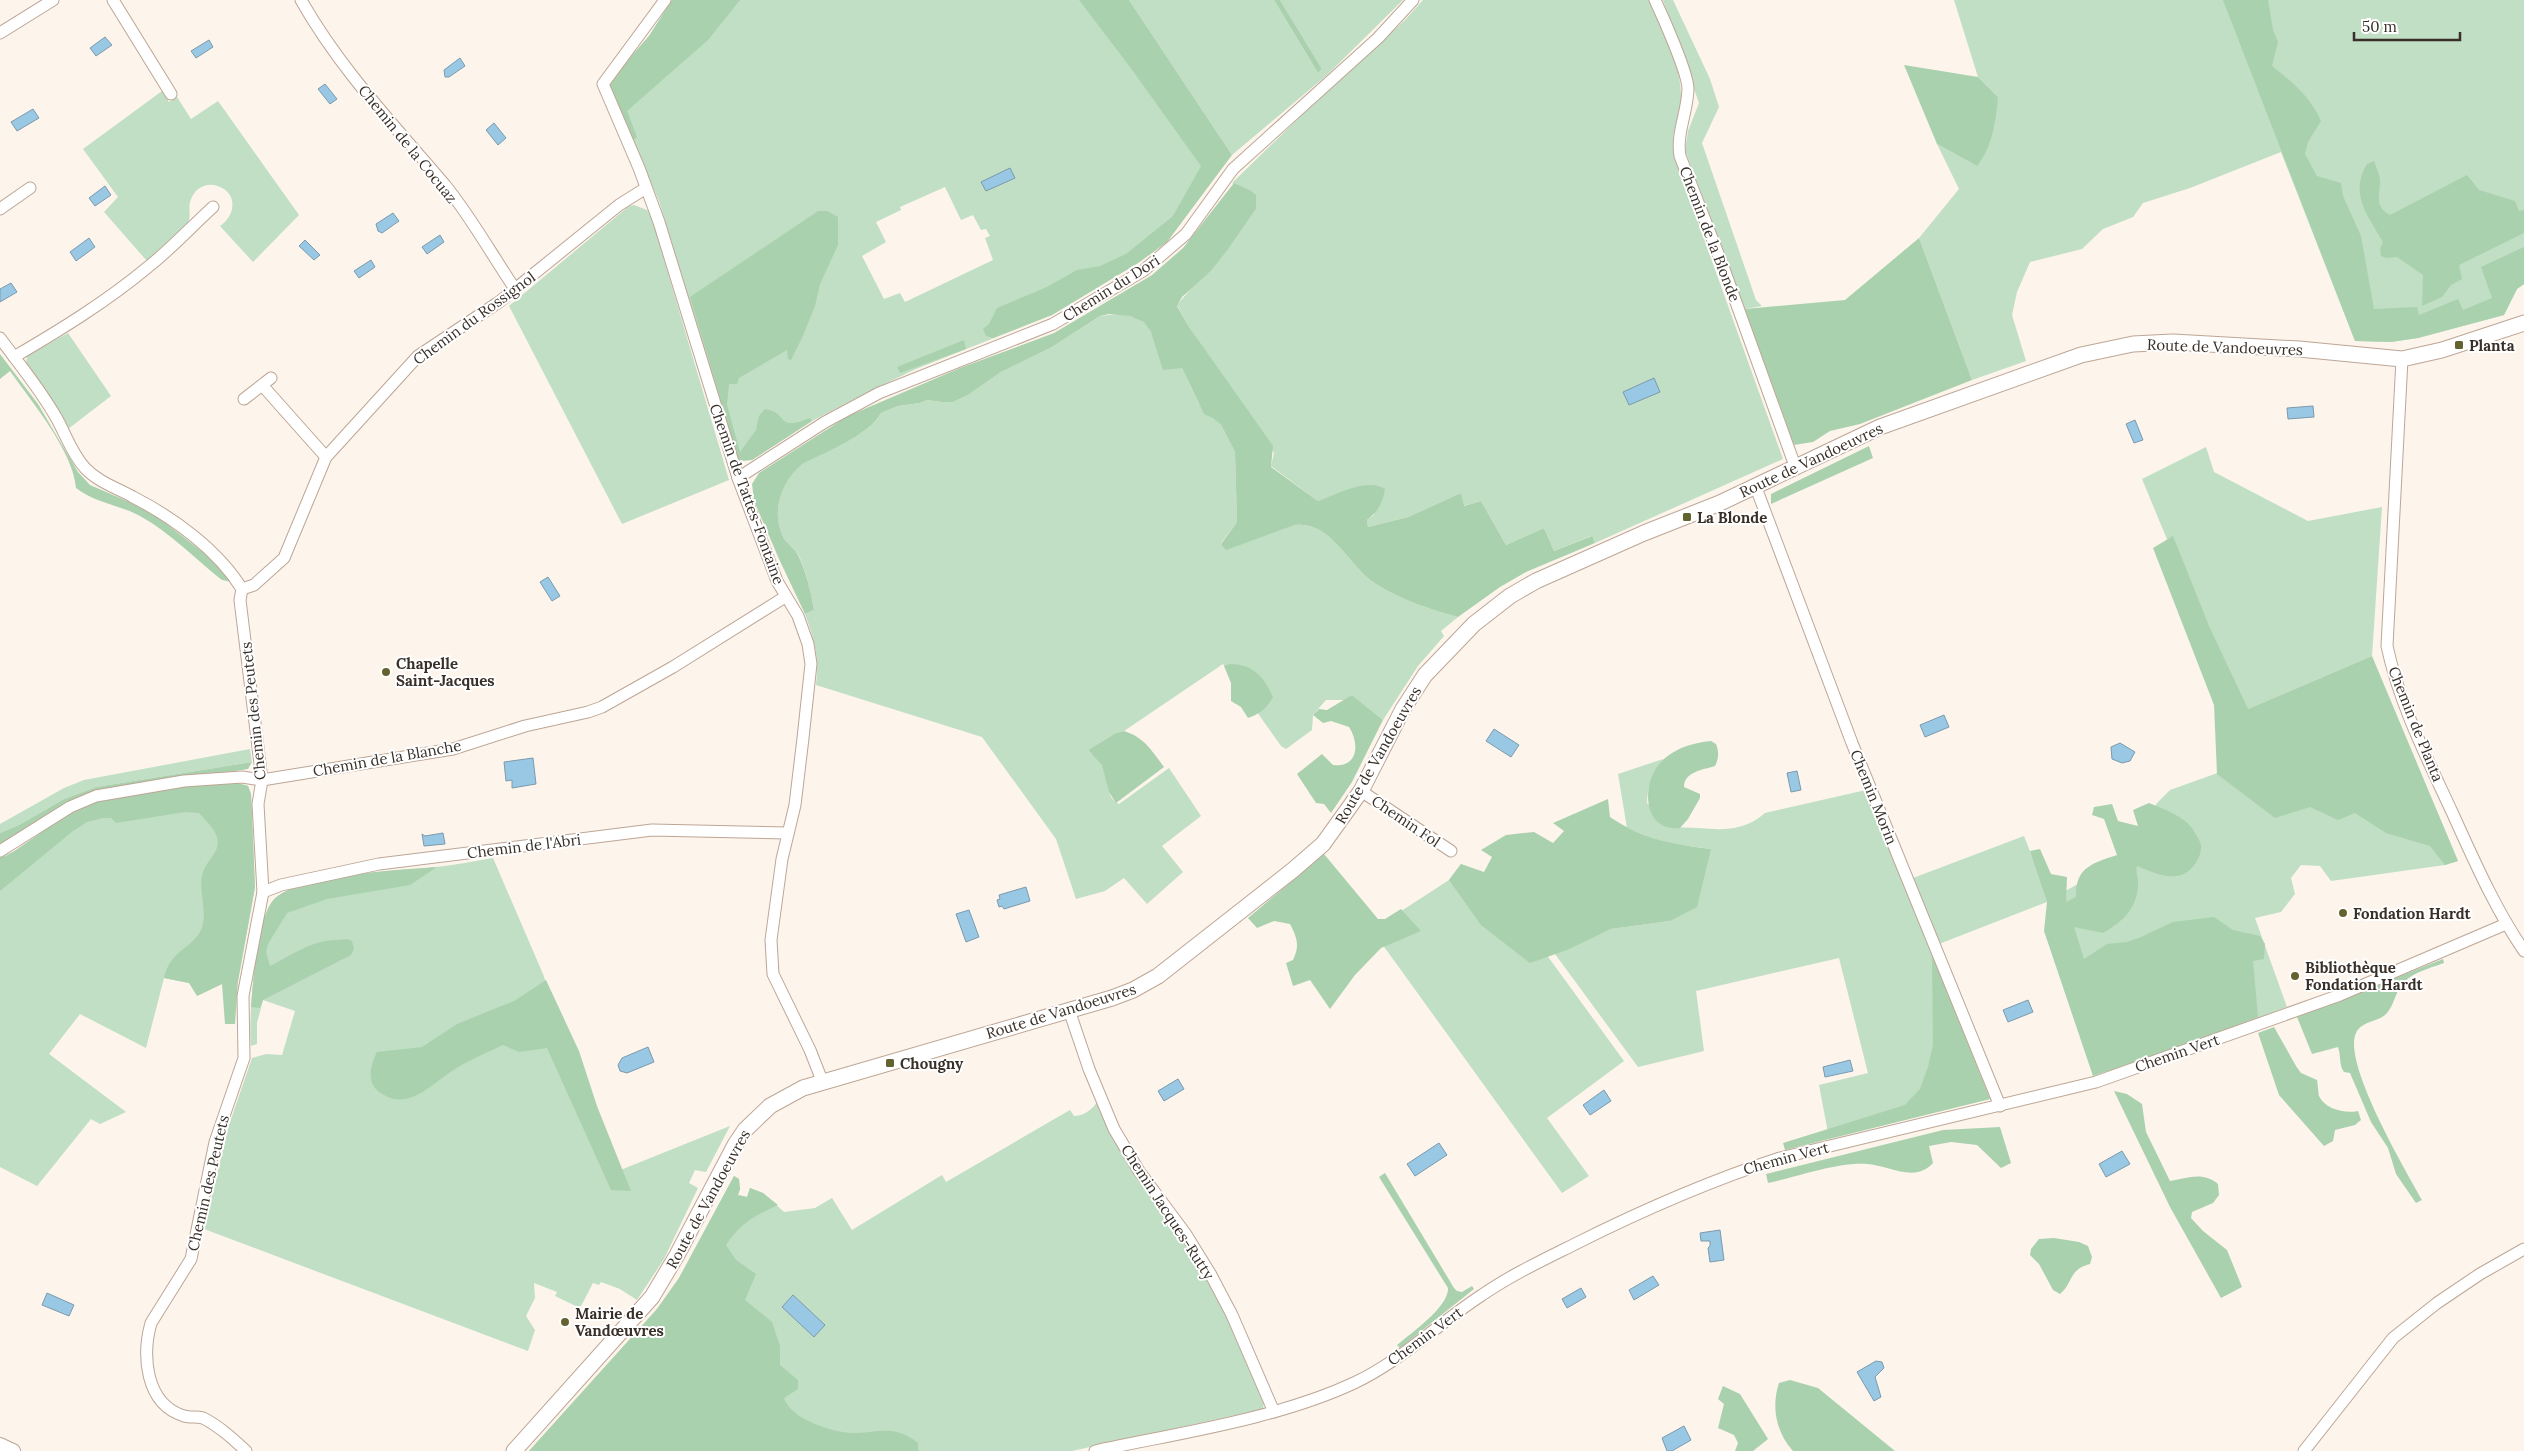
<svg xmlns="http://www.w3.org/2000/svg" width="2524" height="1451" viewBox="0 0 2524 1451" font-family="Lora,serif">
  <style>
    .green { fill: #c0dfc4; fill-rule: evenodd }
    .forest { fill: #aad1ae }
    .water { fill: #99c8e4; stroke: #7c9aac }
    .lines { fill: none; stroke-linecap: round; stroke-linejoin: round }
    .minor-casing { stroke: #bda695; stroke-width: 13 }
    .tertiary-casing { stroke: #bda695; stroke-width: 16 }
    .secondary-casing { stroke: #bda695; stroke-width: 17 }
    .minor { stroke: #fff; stroke-width: 11 }
    .tertiary { stroke: #fff; stroke-width: 14 }
    .secondary { stroke: #fff; stroke-width: 15 }
    .poi-dot { fill: #646330; stroke: #fff; stroke-width: 2 }
    .labels { text-anchor: middle; dominant-baseline: central; stroke-width: 4; stroke-linejoin: round; paint-order: stroke }
    .street-label { font-size: 15px; fill: #382f28; stroke: #fff }
    .poi-label { font-size: 15px; font-weight: bold; fill: #382f28; stroke: #fff; text-anchor: start }
  </style>
  <rect width="100%" height="100%" fill="#fdf4ec"/>
  <!-- green -->
  <g class="green">
    <path d="M672,0H1114L1221,168L1167,242L1138,263L1052,315L916,369L870,391L812,421L752,460L739,461L659,201L607,84L649,36ZM945,187L961,220L973,215L981,230L986,229L990,236L985,238L993,260L905,302L900,293L884,299L862,256L886,242L876,222L901,210L900,207Z"/>
    <path d="M1129,0H1274L1318,73L1322,69L1280,0H1403L1327,75L1232,155Z"/>
    <path d="M1423,0H1649C1662,30 1682,65 1681,98C1681,122 1668,129 1675,158L1783,459L1595,543L1591,536L1554,551L1544,528L1506,545L1481,501L1463,506L1461,493L1408,517L1368,527L1367,520L1374,515L1362,486L1318,501L1271,466L1274,453L1189,327L1177,305L1195,284L1212,270L1256,209L1250,190L1232,183L1309,108L1405,20Z"/>
    <path d="M1663,0H1673L1710,79L1719,107L1702,143L1756,300L1762,306L1745,309L1685,150L1688,131L1699,103Z"/>
    <path d="M1954,0H2524V284L2517,289L2504,315L2418,338L2391,342L2355,341L2281,152L2190,188L2143,203L2133,217L2103,229L2082,249L2030,262L2017,292L2012,315L2026,361L1972,380L1919,238L1959,189L1937,144L1977,166L1998,97L1978,77Z"/>
    <path d="M162,91L169,102L177,97L191,119L218,101L299,215L253,262L220,226C234,217 239,195 220,187C207,181 194,188 190,202C188,210 192,217 187,224C178,238 160,250 147,261L104,212L118,197L83,149Z"/>
    <path d="M634,205L647,210L652,219L729,480L622,524L509,306L629,206Z"/>
    <path d="M1119,314C1127,315 1139,317 1145,323C1161,340 1151,366 1182,368L1199,404L1221,425L1235,452L1237,522L1221,543L1226,549L1295,525C1331,520 1349,567 1376,584C1401,600 1429,609 1458,617L1441,631L1444,636L1418,666L1383,720L1352,695L1345,700H1326L1313,715L1312,730L1286,749L1281,746L1223,664L1124,731L1116,733L1088,750C1092,755 1098,759 1102,765C1110,777 1104,797 1119,804L1169,768L1201,816L1162,846L1183,872L1147,904L1124,878L1105,891L1076,899L1056,839L982,737L816,685C819,657 815,641 805,614L814,610C811,592 806,570 798,554C795,549 789,545 785,540C770,514 780,483 801,464C823,453 871,435 881,413L898,406L920,403L927,400L941,402H953L968,395L1001,372L1052,347L1100,316Z"/>
    <path d="M68,333L111,396L68,429L59,411L26,363L27,356Z"/>
    <path d="M2206,447L2214,472L2308,521L2382,507L2372,656L2239,713L2142,479Z"/>
    <path d="M2394,710L2458,861L2445,865L2331,881L2320,866L2301,865L2291,878L2295,894L2281,912L2255,918L2287,1007L2186,1045L2108,1071L2049,900L2125,858L2157,803L2170,790Z"/>
    <path d="M250,749L252,762L96,787L64,799L19,825L0,833V824L64,788L84,780Z"/>
    <path d="M1663,759C1653,771 1647,788 1647,803L1672,828C1706,825 1735,839 1765,813L1866,790L1990,1099L1829,1138L1819,1085L1868,1073L1839,958L1696,991L1704,1051L1638,1067L1555,954L1611,929L1670,921L1711,849L1660,842L1627,828L1618,774Z"/>
    <path d="M234,782L248,786L251,794L255,887L238,981L222,984L199,995L189,983L164,978L146,1048L80,1014L49,1054L126,1112L100,1124L91,1119L37,1186L0,1167V857L15,851L78,807Z"/>
    <path d="M2024,836L2037,869L2047,902L1939,944L1913,878Z"/>
    <path d="M493,858L543,974L572,1063L613,1173L730,1126L706,1172L695,1170L689,1183L698,1188L664,1259L637,1300L620,1289L601,1282L599,1285L593,1283L580,1308L555,1296L557,1292L534,1283L535,1298L526,1316L535,1330L528,1351L204,1229L229,1125L252,1058L266,1054L282,1055L295,1011L263,1000L257,1023V1044L251,1046C248,1016 256,927 271,903C291,874 402,871 436,867C455,865 474,861 493,858Z"/>
    <path d="M1461,864L1490,877L1624,1061L1547,1118L1589,1176L1562,1193L1372,930L1449,880Z"/>
    <path d="M1097,1102L1126,1158L1177,1227L1196,1260V1264L1221,1303L1264,1402L1263,1409L1072,1451H529L657,1309L679,1278L734,1176L739,1179L740,1189L738,1195L747,1197L750,1188L763,1193L784,1212L815,1208L832,1198L852,1230L942,1175L946,1182L1070,1110L1074,1116C1083,1116 1092,1110 1097,1102Z"/>
  </g>
  <!-- forest -->
  <g class="forest">
    <path d="M672,0H740L708,40L627,111L637,137L634,140L607,84L649,36Z"/>
    <path d="M1079,0H1129L1232,155L1167,242L1138,263L1052,315L993,338L986,336L983,329L989,324L997,308L1047,287L1077,270L1100,266L1126,254L1173,216L1201,166L1130,67Z"/>
    <path d="M1274,0H1280L1322,69L1318,73Z"/>
    <path d="M2223,0H2268L2273,30L2278,42L2272,66C2292,82 2310,96 2321,121L2308,142L2305,154L2317,176L2341,183L2343,196L2361,236L2374,309L2417,307L2419,315L2458,299L2463,310L2492,298L2481,267L2524,247V284L2517,289L2504,315L2418,338L2391,342L2355,341Z"/>
    <path d="M1904,65L1978,77L1998,97C1996,121 1992,147 1977,166L1937,144Z"/>
    <path d="M2374,161C2376,167 2381,177 2380,184C2379,197 2375,207 2390,215L2467,175L2479,190L2515,201L2519,211L2524,210V233L2459,265L2462,279L2451,285L2442,297L2422,306L2423,275L2397,257L2386,258L2381,256L2380,249L2383,242C2368,216 2349,194 2367,164Z"/>
    <path d="M1234,183L1250,190L1256,195V209L1228,249L1212,270L1182,297L1177,306L1189,327L1273,446L1271,467L1318,501C1336,495 1367,477 1385,489C1383,502 1378,512 1367,520L1368,527L1408,517L1461,493L1464,506L1481,501L1506,545L1544,528L1554,551L1592,536L1595,543L1526,572L1500,587L1458,617C1429,609 1401,600 1376,584C1349,567 1331,520 1295,525L1226,550L1221,544L1237,522L1235,452L1221,425L1213,418L1204,414L1182,368L1163,370L1151,332L1144,322L1130,316L1109,314L1100,316L1052,347L1001,372L968,395L953,402H941L927,400L920,403L898,406L881,413C870,435 824,453 802,464C780,483 770,514 785,540C789,545 795,549 798,555C806,571 811,592 814,610L805,614L779,559L754,501L752,484L759,473L848,416L960,368L1054,333L1152,275L1183,248Z"/>
    <path d="M818,211H827L838,217V245L820,284L815,306L802,338L791,360L788,359L787,350L739,378L737,384H729L727,405L740,452L756,430L759,416L765,409C790,413 775,432 810,418L812,421L752,460L739,461L690,297Z"/>
    <path d="M1919,238L1972,380L1860,424L1830,431L1813,442L1794,445L1745,309L1845,300Z"/>
    <path d="M964,340L966,349L900,373L897,367Z"/>
    <path d="M0,354L38,404L78,472L90,485L150,511L213,560L232,582L222,580C195,559 171,533 140,516C120,505 95,503 76,488C73,451 32,402 10,371L0,379Z"/>
    <path d="M1869,446L1873,458L1771,504V494Z"/>
    <path d="M2173,536L2209,626L2248,709L2372,656L2458,861L2445,865L2430,846L2386,833L2355,813L2338,820L2310,807L2275,818L2217,774L2214,705L2153,548Z"/>
    <path d="M1230,664C1253,664 1264,677 1273,697C1267,708 1260,714 1248,718L1241,707L1231,701V683L1224,666Z"/>
    <path d="M1352,695L1383,720L1352,782L1331,813L1324,804L1316,803L1297,774L1322,754L1333,765C1358,768 1360,744 1349,727L1331,721L1323,723L1313,715L1319,709L1327,710Z"/>
    <path d="M1124,731C1144,737 1152,751 1164,767L1116,803L1109,792L1102,765L1088,750L1116,733Z"/>
    <path d="M1711,741L1716,744C1719,752 1719,758 1715,766C1702,770 1684,772 1684,787L1700,794V798L1688,819L1680,828C1640,832 1641,778 1664,759C1678,747 1693,743 1711,741Z"/>
    <path d="M252,762L248,769L113,789L0,845V833L19,825L64,799L96,787Z"/>
    <path d="M234,782L248,786L251,794L255,887L238,981L235,1024H225L222,984L197,996L189,983L164,978C170,950 193,948 201,930C209,913 197,890 203,872C206,862 218,853 218,842C217,830 206,821 199,813L185,812L116,823L111,818H103L87,822L73,831L0,891V857L7,856L85,803L184,785Z"/>
    <path d="M1608,799L1610,817C1646,841 1668,843 1711,849L1697,907L1670,921L1611,929L1567,950L1530,963L1481,925L1449,880L1461,864L1484,872L1492,857L1481,850L1506,835L1534,832L1553,843L1564,831L1553,823Z"/>
    <path d="M2149,803C2163,809 2182,815 2192,828C2194,832 2200,840 2201,845C2202,858 2191,874 2177,876C2163,878 2150,871 2137,866C2135,873 2139,878 2138,885C2137,909 2122,922 2103,933L2074,927L2084,959L2107,944L2127,942L2141,937L2173,922L2214,917L2233,930L2260,936L2265,944L2264,959L2253,961L2258,1017L2186,1045L2093,1076L2044,931L2047,902L2030,851L2040,849L2051,874L2067,877L2066,902L2076,897C2075,868 2092,863 2117,855L2104,819L2092,815L2094,807L2112,804L2118,821L2138,826L2133,810Z"/>
    <path d="M1324,854L1378,919H1385L1401,909L1421,931L1381,948L1355,975L1330,1009L1310,980L1293,986L1286,963L1293,960C1300,946 1297,937 1290,924L1274,921L1257,928L1248,918Z"/>
    <path d="M437,867L410,885L327,899L287,913L268,944L266,952L270,966C292,955 312,940 337,940C343,940 346,938 352,941L354,949L351,955L263,1000L260,1008L251,1007C253,982 257,922 272,902C292,874 402,870 437,867Z"/>
    <path d="M1932,955L1990,1099L1785,1150L1783,1143L1905,1105L1920,1089L1928,1067L1933,1045Z"/>
    <path d="M2443,959L2444,963C2428,969 2408,973 2399,989C2395,996 2393,1006 2387,1013C2380,1022 2362,1020 2356,1033C2342,1063 2406,1171 2422,1200L2416,1203L2396,1174L2388,1148L2371,1122L2350,1073L2344,1072C2339,1066 2341,1055 2338,1047L2312,1054L2297,1017Z"/>
    <path d="M546,980L579,1051L597,1106L631,1191L611,1190L547,1048L519,1052L503,1045C486,1053 467,1061 452,1071C428,1087 406,1113 378,1091C366,1081 371,1064 377,1052L422,1047L457,1024L514,1001Z"/>
    <path d="M2274,1027L2296,1066L2301,1073L2317,1080C2318,1084 2318,1091 2319,1096C2325,1109 2345,1114 2358,1111L2361,1120L2355,1125L2335,1130L2333,1141L2324,1146L2279,1095L2258,1033Z"/>
    <path d="M2114,1091L2127,1094L2142,1104L2146,1132L2170,1181C2186,1178 2204,1171 2218,1184L2219,1195L2213,1203L2192,1212L2191,1218L2203,1231L2227,1250L2242,1287L2221,1298L2170,1207Z"/>
    <path d="M2000,1127L2011,1163L2001,1168L1977,1145L1951,1142L1929,1146L1933,1163C1915,1183 1890,1166 1868,1164C1840,1161 1796,1177 1768,1183L1766,1174L1943,1130Z"/>
    <path d="M1385,1173L1454,1288L1457,1291L1462,1292L1472,1286L1474,1289L1400,1348L1397,1345C1411,1333 1449,1307 1448,1288L1379,1177Z"/>
    <path d="M734,1176L739,1179L740,1189L738,1195L747,1197L750,1188L763,1193L778,1205C753,1217 742,1222 726,1245L736,1260L756,1274L745,1300L772,1322L780,1346V1365L798,1380V1389L784,1398C790,1419 835,1434 856,1433C882,1432 895,1425 918,1443V1450L920,1451H529L657,1309L679,1278Z"/>
    <path d="M2054,1238L2079,1242L2088,1246L2092,1257L2090,1264C2068,1270 2074,1282 2060,1294L2053,1290L2039,1264L2030,1255L2031,1249L2039,1239Z"/>
    <path d="M1790,1380L1818,1388L1895,1451H1793C1776,1432 1771,1407 1779,1383Z"/>
    <path d="M1723,1386L1740,1394L1768,1439L1753,1451H1735L1738,1443L1734,1435L1718,1428L1724,1404L1718,1399Z"/>
  </g>
  <!-- water -->
  <g class="water">
    <path d="M105,37L112,45L96,56L90,48Z"/>
    <path d="M209,40L213,47L196,58L191,51Z"/>
    <path d="M460,58L465,66L449,77H445L444,70Z"/>
    <path d="M325,84L337,99L330,104L318,89Z"/>
    <path d="M33,109L39,118L17,131L11,122Z"/>
    <path d="M494,123L506,138L498,145L486,130Z"/>
    <path d="M1010,168L1015,178L986,191L981,182Z"/>
    <path d="M105,186L111,195L95,206L89,198Z"/>
    <path d="M393,213L399,221L382,233L378,231L376,224Z"/>
    <path d="M440,235L444,242L427,254L422,247Z"/>
    <path d="M89,238L95,247L76,261L70,252Z"/>
    <path d="M305,240L320,255L314,260L299,246Z"/>
    <path d="M371,260L375,267L359,278L354,271Z"/>
    <path d="M11,283L17,292L0,302V289Z"/>
    <path d="M1654,378L1660,392L1629,405L1623,392Z"/>
    <path d="M2313,406L2314,417L2288,419L2287,408Z"/>
    <path d="M2135,420L2143,440L2134,443L2126,424Z"/>
    <path d="M548,577L560,596L552,601L540,582Z"/>
    <path d="M1944,715L1949,727L1925,737L1920,725Z"/>
    <path d="M1494,729L1519,745L1511,757L1486,741Z"/>
    <path d="M2120,743L2135,752L2130,761L2122,763L2112,759L2111,747Z"/>
    <path d="M533,758L536,784L512,788V780L506,781L504,762Z"/>
    <path d="M1797,771L1801,790L1791,792L1787,773Z"/>
    <path d="M443,833L445,844L424,846L422,834L425,836Z"/>
    <path d="M1026,887L1030,901L1004,909L1002,906L999,907L997,900L1000,899L999,895Z"/>
    <path d="M969,910L979,937L966,942L956,914Z"/>
    <path d="M2028,1000L2033,1012L2008,1022L2003,1010Z"/>
    <path d="M648,1047L654,1062L627,1073L620,1071L618,1065L622,1058Z"/>
    <path d="M1850,1060L1853,1071L1825,1077L1823,1067Z"/>
    <path d="M1178,1079L1184,1089L1164,1101L1158,1091Z"/>
    <path d="M1604,1090L1611,1101L1590,1115L1583,1105Z"/>
    <path d="M1439,1143L1447,1155L1415,1176L1407,1164Z"/>
    <path d="M2122,1151L2130,1164L2106,1177L2099,1164Z"/>
    <path d="M1720,1230L1724,1260L1710,1262L1708,1248L1710,1246V1241H1701L1700,1233Z"/>
    <path d="M1653,1276L1659,1285L1634,1300L1629,1290Z"/>
    <path d="M1581,1288L1586,1297L1567,1308L1562,1299Z"/>
    <path d="M47,1293L74,1305L69,1316L42,1305Z"/>
    <path d="M793,1295L825,1325L814,1337L782,1307Z"/>
    <path d="M1876,1361L1882,1362L1884,1368L1875,1377L1881,1397L1874,1401L1857,1372Z"/>
    <path d="M1684,1426L1691,1440L1672,1451H1667L1662,1438Z"/>
  </g>
  <g class="lines">
    <defs>
      <g id="minor">
        <path d="M113,0L171,94"/>
        <path d="M301,0C340,69 394,125 445,185C471,217 492,255 515,289"/>
        <path d="M665,0L603,84L639,168L659,222L738,478L777,581L798,616L808,644L811,664L803,738L795,805L782,859L771,940L773,974L810,1050L823,1083"/>
        <path d="M1655,0C1663,17 1687,71 1688,88C1688,111 1676,133 1680,156L1724,269L1795,466"/>
        <path d="M0,33L53,0"/>
        <path d="M0,209L30,188"/>
        <path d="M0,338C19,364 41,390 57,419C66,435 72,454 85,468C98,482 117,488 133,497C174,518 218,550 242,589L240,600L262,780L258,804L263,892L243,996L244,1058L215,1142L191,1259L151,1323C142,1355 145,1404 184,1416C190,1418 197,1416 203,1418C219,1426 233,1439 246,1451"/>
        <path d="M14,357C60,330 106,302 148,267C171,249 191,227 213,207"/>
        <path d="M2402,359L2387,646C2399,703 2427,758 2452,812C2474,860 2494,907 2524,951"/>
        <path d="M262,385L326,457"/>
        <path d="M244,399L271,378"/>
        <path d="M738,478L825,422L879,393L1053,324L1143,271L1186,234L1233,169L1378,38L1413,0"/>
        <path d="M1755,485L1852,743L2000,1106"/>
        <path d="M242,589L254,585L284,558L326,457L418,356L499,302L619,205L646,188"/>
        <path d="M1361,791L1451,851"/>
        <path d="M0,851L70,807L96,796L184,781L242,777L262,780L453,749L525,726L588,712L602,707L673,667L785,597"/>
        <path d="M263,892L281,885L379,864L652,830L788,833"/>
        <path d="M1069,1010L1089,1069L1114,1129L1139,1171L1185,1233L1211,1275L1232,1315L1274,1412"/>
        <path d="M1095,1451C1178,1433 1277,1419 1354,1383C1401,1361 1439,1323 1482,1295C1511,1275 1543,1260 1575,1244C1641,1211 1709,1181 1780,1158L2096,1082L2340,995L2506,924"/>
        <path d="M2304,1451L2393,1338L2437,1303L2480,1274L2524,1249"/>
      </g>
      <path id="tertiary" d="M0,1445L13,1451"/>
      <path id="secondary" d="M514,1451L652,1297L677,1255L735,1145L745,1130L770,1106L803,1088L1112,998L1133,990L1158,976L1293,870L1323,844L1361,791L1403,709L1425,675L1474,624L1510,596L1536,581L1644,533L1720,503L1880,427L2081,355L2133,344L2173,342L2299,349L2402,359L2442,350L2524,323"/>
    </defs>
    <!-- minor casing -->
    <use href="#minor" class="minor-casing"/>
    <!-- tertiary casing -->
    <use href="#tertiary" class="tertiary-casing"/>
    <!-- secondary casing -->
    <use href="#secondary" class="secondary-casing"/>
    <!-- minor -->
    <use href="#minor" class="minor"/>
    <!-- tertiary -->
    <use href="#tertiary" class="tertiary"/>
    <!-- secondary -->
    <use href="#secondary" class="secondary"/>
  </g>
  <!-- markers -->
  <g class="poi-dot">
    <rect x="2454" y="340" width="10" height="10" rx="2.5"/>
    <rect x="1682" y="512" width="10" height="10" rx="2.5"/>
    <circle cx="386" cy="672" r="5"/>
    <circle cx="2343" cy="913" r="5"/>
    <circle cx="2295" cy="976" r="5"/>
    <rect x="885" y="1058" width="10" height="10" rx="2.5"/>
    <circle cx="565" cy="1322" r="5"/>
  </g>
  <g class="labels">
    <!-- street labels -->
    <g class="street-label">
      <text transform="translate(408 144) rotate(51)">Chemin de la Cocuaz</text>
      <text transform="translate(1710 234) rotate(69)">Chemin de la Blonde</text>
      <text transform="translate(1111 288) rotate(-32)">Chemin du Dori</text>
      <text transform="translate(474 318) rotate(-36)">Chemin du Rossignol</text>
      <text transform="translate(2225 347) rotate(2)">Route de Vandoeuvres</text>
      <text transform="translate(1811 460) rotate(-25)">Route de Vandoeuvres</text>
      <text transform="translate(747 494) rotate(70)">Chemin de Tattes-Fontaine</text>
      <text transform="translate(253 711) rotate(-96)">Chemin des Peutets</text>
      <text transform="translate(2416 724) rotate(68)">Chemin de Planta</text>
      <text transform="translate(1378 755) rotate(-60)">Route de Vandoeuvres</text>
      <text transform="translate(387 758) rotate(-10)">Chemin de la Blanche</text>
      <text transform="translate(1874 797) rotate(68)">Chemin Morin</text>
      <text transform="translate(1406 821) rotate(34)">Chemin Fol</text>
      <text transform="translate(524 846) rotate(-7)">Chemin de l'Abri</text>
      <text transform="translate(1061 1011) rotate(-17)">Route de Vandoeuvres</text>
      <text transform="translate(2177 1053) rotate(-19)">Chemin Vert</text>
      <text transform="translate(1786 1158) rotate(-15)">Chemin Vert</text>
      <text transform="translate(208 1183) rotate(-77)">Chemin des Peutets</text>
      <text transform="translate(708 1199) rotate(-61)">Route de Vandoeuvres</text>
      <text transform="translate(1168 1212) rotate(57)">Chemin Jacques-Rutty</text>
      <text transform="translate(1425 1336) rotate(-36)">Chemin Vert</text>
    </g>
    <!-- poi labels -->
    <g class="poi-label">
      <text x="2469" y="345">Planta</text>
      <text x="1697" y="517">La Blonde</text>
      <text x="396" y="663">Chapelle<tspan x="396" dy="17">Saint-Jacques</tspan></text>
      <text x="2353" y="913">Fondation Hardt</text>
      <text x="2305" y="967">Bibliothèque<tspan x="2305" dy="17">Fondation Hardt</tspan></text>
      <text x="900" y="1063">Chougny</text>
      <text x="575" y="1313">Mairie de<tspan x="575" dy="17">Vandœuvres</tspan></text>
    </g>
  </g>
  <!-- scale -->
  <path d="M2354 32v8h106v-8" fill="none" stroke="#382f28" stroke-width="2.5"/>
  <text x="2362" y="32" font-size="15" fill="#382f28" stroke="#ffffff" stroke-width="4" paint-order="stroke">50 m</text>
</svg>
